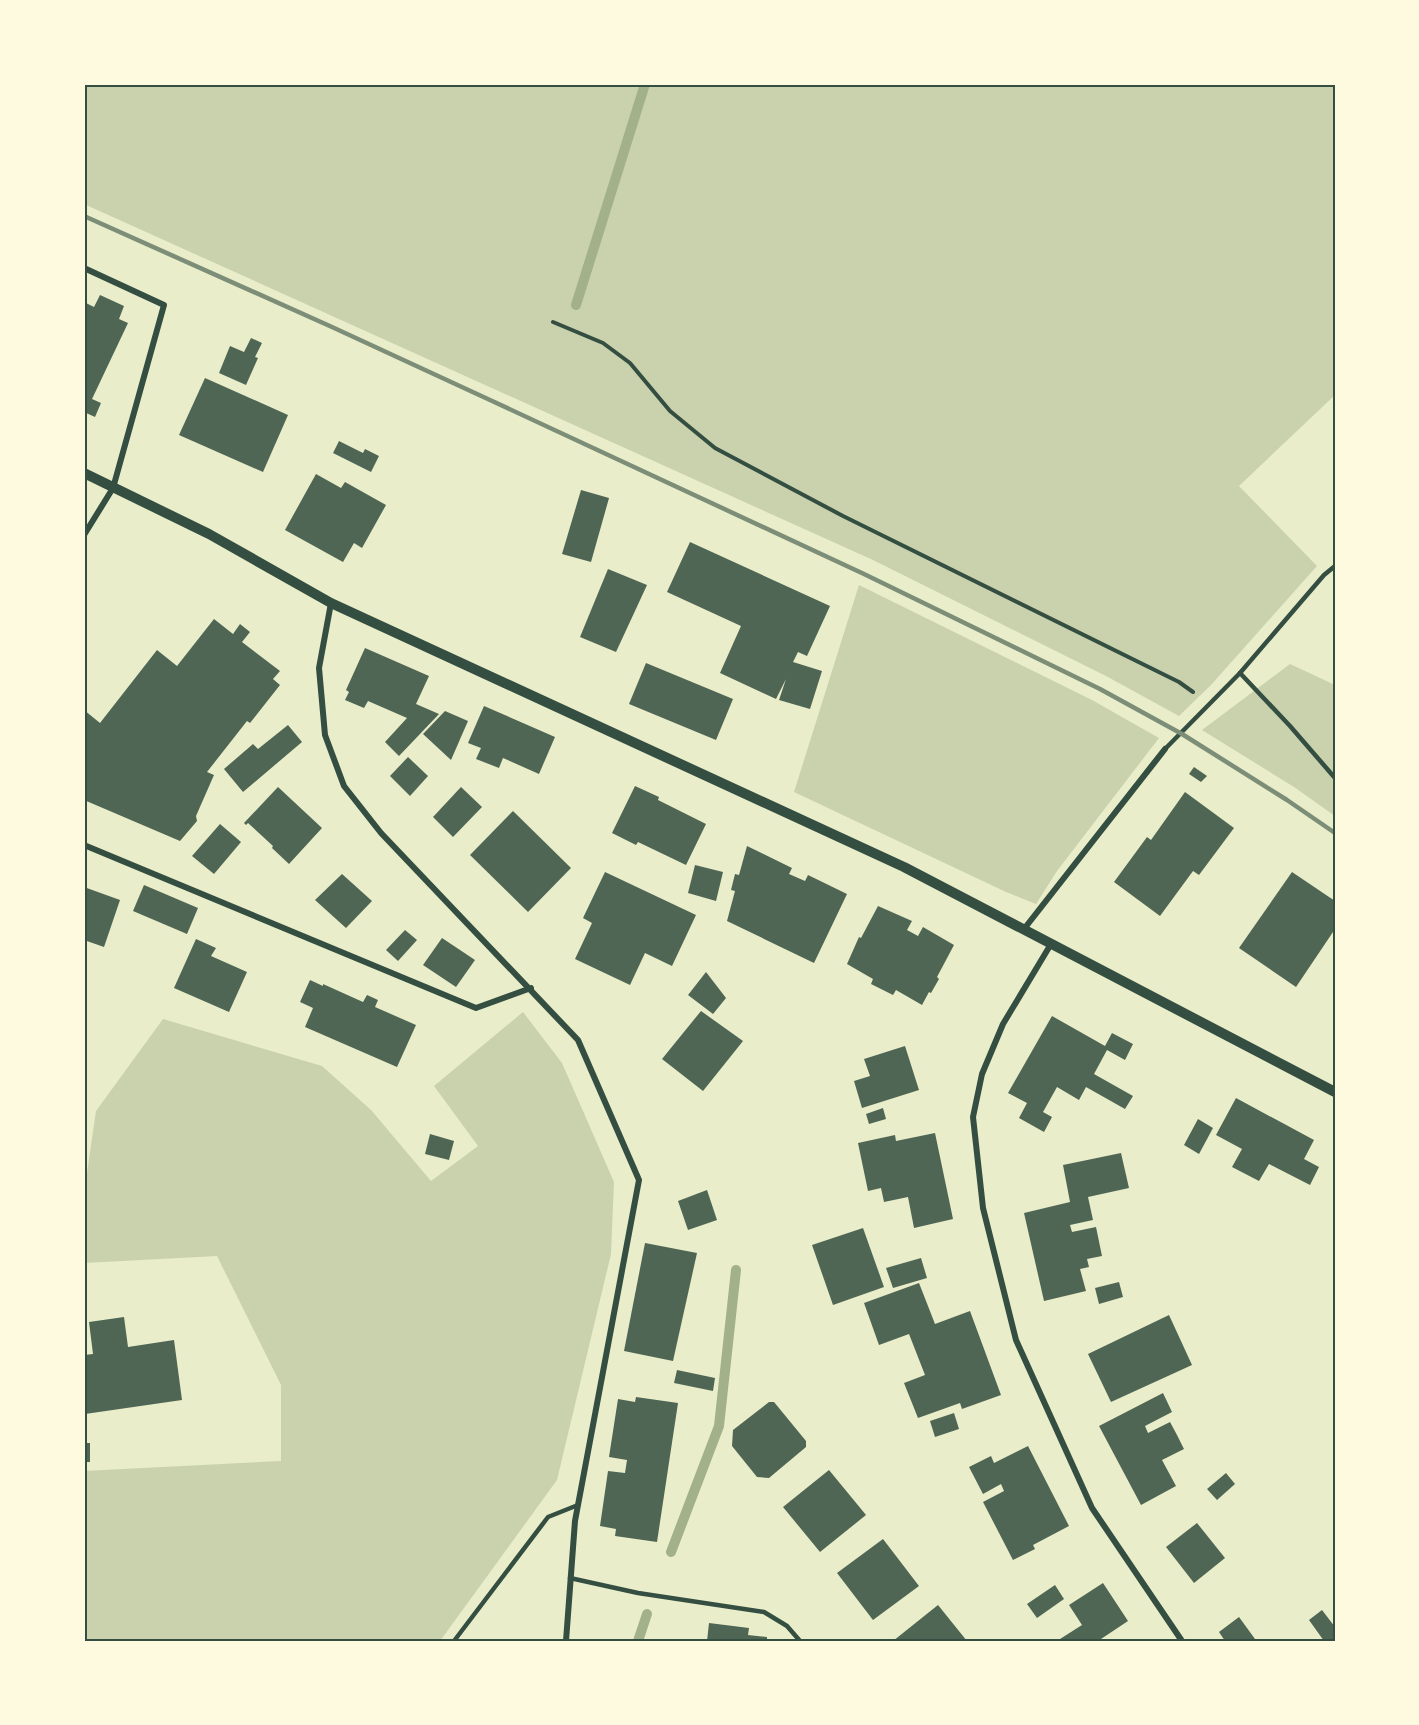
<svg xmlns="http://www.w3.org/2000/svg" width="1419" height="1725" viewBox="0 0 1419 1725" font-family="Arial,sans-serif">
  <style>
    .green { fill: #cad2ad }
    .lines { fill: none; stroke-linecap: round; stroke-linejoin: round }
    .stream { stroke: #a3b18a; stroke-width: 10 }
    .building { fill: #4f6655 }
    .path { stroke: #344e41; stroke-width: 4 }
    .service { stroke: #344e41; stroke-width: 4.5 }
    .minor { stroke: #344e41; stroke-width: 6 }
    .tertiary { stroke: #344e41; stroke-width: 10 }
    .rail { stroke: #7c8e77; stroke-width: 4.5 }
    .neatline { fill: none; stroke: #344e41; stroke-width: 2 }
  </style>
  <rect width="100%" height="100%" fill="#e9edc9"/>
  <!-- green -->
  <g class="green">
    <path d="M84,84H1335V395L1239,486L1317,566L1211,685L1179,716L1106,676L873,560L84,204Z"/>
    <path d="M859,585L1092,700L1159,738L1057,871L1036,904L1006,892L794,792Z"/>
    <path d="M1290,664L1335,685V816L1294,787L1202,730Z"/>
    <path d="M523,1012L562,1063L614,1182L611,1254L557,1480L440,1641H84V1471L281,1461V1385L217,1256L84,1263V1194L96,1111L163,1019L322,1066L371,1110L431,1181L478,1146L434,1086Z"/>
  </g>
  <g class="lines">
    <!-- stream -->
    <g class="stream">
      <path d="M576,305L645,84"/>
      <path d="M671,1552L719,1426L736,1270"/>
      <path d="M638,1641L647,1614"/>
    </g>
  </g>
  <!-- building -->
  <g class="building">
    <path d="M100,295L124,306L119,319L128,323L92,399L101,403L95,417L84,412V302L94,307Z"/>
    <path d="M251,338L262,343L255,357L258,358L246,385L219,373L230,346L244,352Z"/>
    <path d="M205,378L288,415L263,472L179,435Z"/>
    <path d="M339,441L363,453L365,449L379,456L371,472L333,453Z"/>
    <path d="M316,474L341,488L345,482L386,505L362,548L354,543L343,562L285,530Z"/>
    <path d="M581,490L609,498L591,562L562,554Z"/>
    <path d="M690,542L830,606L807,656L798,652L793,662L822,671L810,709L779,700L786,679L776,699L720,673L741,626L667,592Z"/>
    <path d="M608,569L647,585L616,652L580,637Z"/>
    <path d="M214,619L233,634L240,624L250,632L242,642L280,671L273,679L280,685L250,723L247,721L207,772L214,775L196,816L197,821L180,841L84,800V710L100,723L157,650L177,666Z"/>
    <path d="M365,648L429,676L416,704L439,714L399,756L385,742L407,718L368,701L364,708L345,700L349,692L346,690Z"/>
    <path d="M646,663L733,699L716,740L629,704Z"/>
    <path d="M484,706L555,737L539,774L503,758L499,768L476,759L481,748L468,743Z"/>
    <path d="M445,711L468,721L451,760L423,734Z"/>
    <path d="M288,725L302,742L243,792L224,769L253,744L258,749Z"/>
    <path d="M408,757L428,776L410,796L390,776Z"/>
    <path d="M1194,767L1207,776L1201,782L1189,774Z"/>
    <path d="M635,786L659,797L658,800L706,824L686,865L638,842L636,845L612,833Z"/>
    <path d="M278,787L322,828L289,864L272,848L273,846L248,823L246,825L244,823Z"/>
    <path d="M461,787L482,807L453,837L433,817Z"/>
    <path d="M1185,792L1234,828L1199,875L1193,871L1160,916L1114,882L1147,837L1151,840Z"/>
    <path d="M513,811L571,868L528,912L470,855Z"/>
    <path d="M220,824L241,842L214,874L192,856Z"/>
    <path d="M747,846L792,868L789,874L805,881L808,875L847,894L814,963L727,921L735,891L731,890L735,874L739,875Z"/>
    <path d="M695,865L723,872L716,901L688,893Z"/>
    <path d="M605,872L696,915L672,966L645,953L630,985L575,959L592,923L583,918Z"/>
    <path d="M1292,872L1335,901V929L1296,987L1239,948Z"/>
    <path d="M342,874L372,901L346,928L315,900Z"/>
    <path d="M144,885L198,908L187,934L133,911Z"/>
    <path d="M84,887L120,900L104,947L84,940Z"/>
    <path d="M878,906L912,921L907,930L918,936L923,927L954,945L937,977L939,979L931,993L929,992L922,1005L896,990L893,995L871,984L873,979L847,964L859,937L861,938Z"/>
    <path d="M405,930L417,940L398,961L386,950Z"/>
    <path d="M442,938L475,960L456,987L423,965Z"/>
    <path d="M196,939L216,948L211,956L247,972L229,1012L174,988Z"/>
    <path d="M706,972L726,998L713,1014L688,995Z"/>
    <path d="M310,980L323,986V984L363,1002L367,995L378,1000L375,1007L416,1025L397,1067L305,1027L313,1008L300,1002Z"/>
    <path d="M701,1011L743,1041L703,1091L662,1059Z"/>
    <path d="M1052,1016L1105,1046L1112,1033L1133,1044L1125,1060L1107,1050L1094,1074L1133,1096L1125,1109L1086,1087L1079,1100L1057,1087L1043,1112L1052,1117L1044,1132L1019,1118L1027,1103L1008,1093Z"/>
    <path d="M905,1046L919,1090L862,1108L854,1081L870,1076L864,1059Z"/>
    <path d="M1236,1098L1314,1140L1304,1159L1319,1167L1310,1185L1269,1164L1259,1181L1232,1167L1242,1149L1216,1135Z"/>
    <path d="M883,1108L886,1119L869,1124L866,1114Z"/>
    <path d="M1198,1119L1213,1128L1199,1154L1184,1145Z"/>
    <path d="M935,1133L953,1219L914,1228L908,1197L884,1202L881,1188L868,1191L858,1143L895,1135L896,1141Z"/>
    <path d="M430,1134L454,1141L449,1160L425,1154Z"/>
    <path d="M1121,1153L1129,1188L1088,1197L1093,1220L1070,1225L1072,1232L1096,1227L1102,1256L1087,1259L1089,1267L1080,1269L1086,1291L1044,1301L1024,1213L1070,1202L1063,1165Z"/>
    <path d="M707,1190L717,1220L688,1230L678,1201Z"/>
    <path d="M863,1228L884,1287L833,1305L812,1245Z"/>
    <path d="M645,1243L697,1253L673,1361L624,1351Z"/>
    <path d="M921,1258L927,1278L893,1288L886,1268Z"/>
    <path d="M1119,1282L1123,1297L1099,1304L1095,1288Z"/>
    <path d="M919,1283L935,1324L970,1311L1001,1395L962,1409L960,1403L918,1418L904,1383L925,1375L909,1334L879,1345L864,1303Z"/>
    <path d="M1169,1315L1192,1365L1111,1402L1088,1354Z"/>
    <path d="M124,1317L128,1347L174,1340L182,1400L85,1414L84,1355L93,1354L89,1322Z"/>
    <path d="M677,1370L715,1378L713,1391L674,1383Z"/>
    <path d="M1163,1393L1172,1412L1145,1426L1148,1433L1170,1422L1177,1435L1184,1449L1162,1460L1176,1486L1141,1505L1099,1426Z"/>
    <path d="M636,1397L678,1403L657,1542L615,1536L616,1529L600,1526L608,1471L625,1473L627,1460L609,1457L618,1399L635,1402Z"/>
    <path d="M769,1402H774L806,1441V1447L769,1478L757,1477L732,1446L733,1430Z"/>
    <path d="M954,1413L959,1429L935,1437L930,1421Z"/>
    <rect x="84" y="1443" width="6" height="19"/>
    <path d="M1028,1446L1069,1526L1033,1545L1035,1549L1013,1560L983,1502L1004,1491L1001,1484L983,1494L969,1467L991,1456L994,1463Z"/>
    <path d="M829,1470L866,1515L820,1552L783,1507Z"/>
    <path d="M1226,1473L1235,1484L1217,1500L1207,1489Z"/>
    <path d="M1197,1523L1225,1558L1194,1583L1166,1547Z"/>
    <path d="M883,1539L919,1586L873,1620L837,1573Z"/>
    <path d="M1103,1583L1128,1621L1098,1641H1062L1060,1639L1082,1625L1069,1605Z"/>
    <path d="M1055,1585L1064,1599L1037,1618L1027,1604Z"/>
    <path d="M938,1605L967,1641H893Z"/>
    <path d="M1322,1610L1335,1627V1639L1332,1641H1324L1309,1620Z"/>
    <path d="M1239,1617L1255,1639L1251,1641H1225L1219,1632Z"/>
    <path d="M709,1623L749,1628L748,1635L767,1637V1641H707Z"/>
  </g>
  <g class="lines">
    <!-- path -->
    <path class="path" d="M553,322L603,343L630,363L670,411L715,448L843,516L1179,682L1193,692"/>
    <!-- service -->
    <g class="service">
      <path d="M1240,673L1290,726L1335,778"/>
      <path d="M1165,749L1240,673L1324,575L1335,566"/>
      <path d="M570,1578L638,1593L764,1612L787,1626L800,1641"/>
      <path d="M454,1641L548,1517L578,1505"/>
    </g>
    <!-- minor -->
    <g class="minor">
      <path d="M84,268L164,305L113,488L84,535"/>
      <path d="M331,603L319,668L325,735L344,786L381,833L578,1040L639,1180L575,1521L566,1641"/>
      <path d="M84,845L476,1008L531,988"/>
      <path d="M1024,929L1165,749"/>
      <path d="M1051,944L1003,1024L982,1074L973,1117L983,1208L1016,1340L1092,1508L1182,1641"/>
    </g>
    <!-- tertiary -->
    <path class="tertiary" d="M84,473L209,534L331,603L904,867L1335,1092"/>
    <!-- rail -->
    <path class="rail" d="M84,216L332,327L490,400L864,574L1100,689L1182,734L1287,800L1335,833"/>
  </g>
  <!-- border -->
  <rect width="1419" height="1725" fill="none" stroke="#fefae0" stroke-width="171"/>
  <rect x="86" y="86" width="1248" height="1554" class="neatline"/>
</svg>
